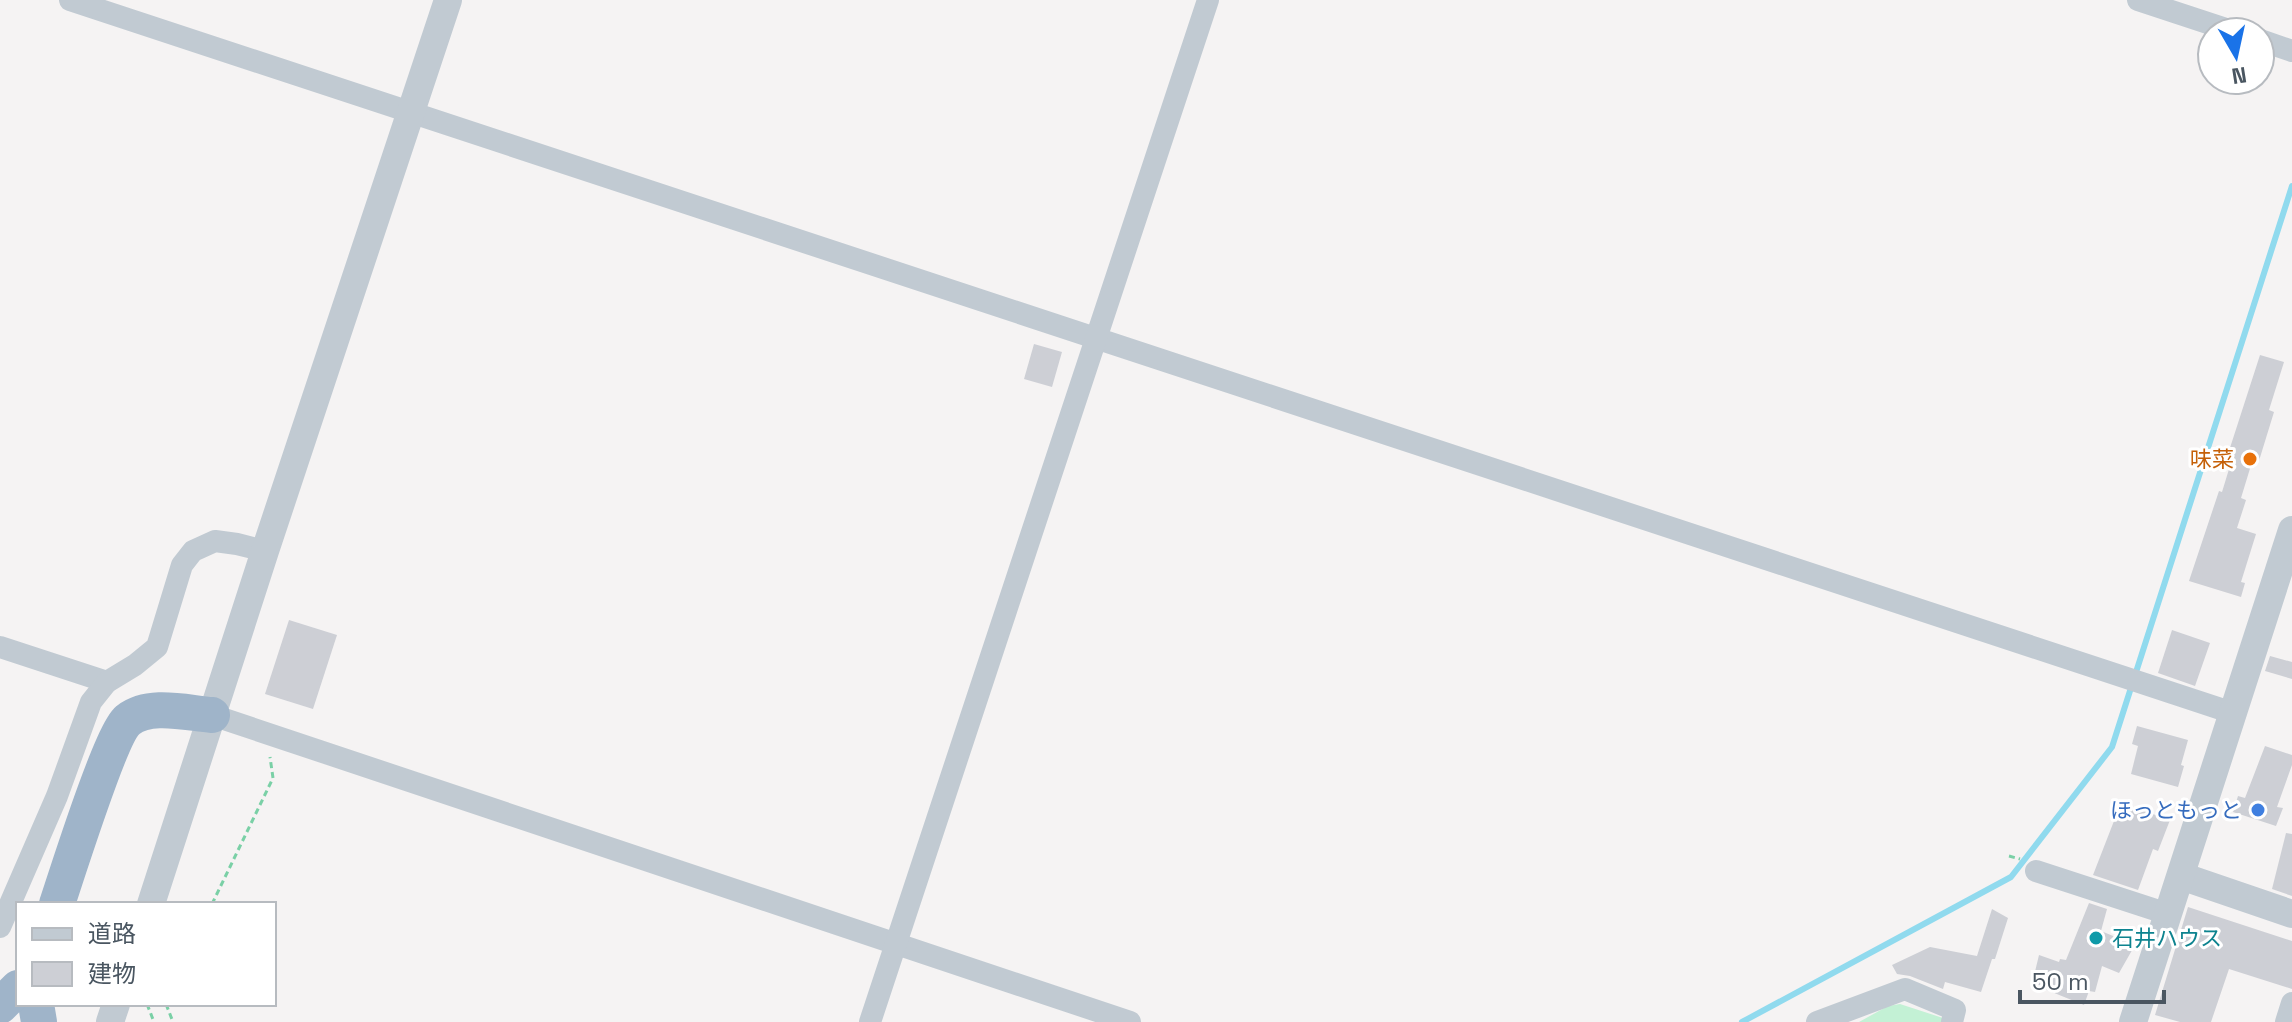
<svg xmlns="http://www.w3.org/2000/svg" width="2292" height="1022" viewBox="0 0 2292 1022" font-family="'Space Grotesk','Noto Sans JP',sans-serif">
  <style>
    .green { fill: #c3f1d5 }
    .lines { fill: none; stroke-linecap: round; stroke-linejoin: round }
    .stream { stroke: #90daee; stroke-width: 6 }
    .building { fill: #cdcfd5 }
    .path { stroke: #7ad0a6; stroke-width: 3; stroke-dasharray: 6 4; stroke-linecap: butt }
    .minor { stroke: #c1cad2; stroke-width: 22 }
    .tertiary { stroke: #c1cad2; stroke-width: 28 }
    .trunk { stroke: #9fb4c9; stroke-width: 36 }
    .food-dot { fill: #e8710a; stroke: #fff; stroke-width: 3 }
    .shop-dot { fill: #3f7fe0; stroke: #fff; stroke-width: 3 }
    .culture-dot { fill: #0f9aa8; stroke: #fff; stroke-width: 3 }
    .labels { text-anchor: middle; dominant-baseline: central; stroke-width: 6; stroke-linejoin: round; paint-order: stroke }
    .food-label { font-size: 22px; fill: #c56008; stroke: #fff; text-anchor: end }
    .shop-label { font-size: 22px; fill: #366cbe; stroke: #fff; text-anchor: end }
    .culture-label { font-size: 22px; fill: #0d838f; stroke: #fff; text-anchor: start }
  </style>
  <rect width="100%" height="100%" fill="#f5f3f3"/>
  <!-- green -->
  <path class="green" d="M1900,1004L1946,1019L1947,1022H1859L1888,1006Z"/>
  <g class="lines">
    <!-- stream -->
    <path class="stream" d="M1742,1022L2011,877L2112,747L2292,186"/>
  </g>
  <!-- building -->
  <g class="building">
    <path d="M1034,344L1062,352L1052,387L1024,379Z"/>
    <path d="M2260,355L2284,362L2269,410L2274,412L2258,464L2252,462L2241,498L2246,500L2237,528L2256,534L2241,582L2245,583L2241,597L2189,581L2219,491L2222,492L2233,456L2228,454Z"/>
    <path d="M289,620L337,635L313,709L265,694Z"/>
    <path d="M2172,630L2210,643L2195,686L2158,673Z"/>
    <path d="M2270,656L2292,662V679L2265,671Z"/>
    <path d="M2137,726L2188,740L2181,765L2184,766L2178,787L2131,774L2138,746L2132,744Z"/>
    <path d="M2265,746L2292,755V765L2277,807L2283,808L2276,826L2233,812L2238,796L2245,798Z"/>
    <path d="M2121,803L2170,820L2158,851L2153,849L2138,890L2093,875Z"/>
    <path d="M2286,833L2292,834V896L2272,889Z"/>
    <path d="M2089,903L2107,909L2101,931L2135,945L2119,973L2102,966L2095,992L2089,991L2084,1005L2032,984L2039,955L2059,962L2060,959L2066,960Z"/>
    <path d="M2188,907L2292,941V989L2229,969L2211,1022H2180L2155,1015Z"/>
    <path d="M1992,909L2008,918L1995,959H1992L1981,992L1945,982L1943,989L1910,976L1897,974L1892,965L1930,947L1977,956Z"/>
  </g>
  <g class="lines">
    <!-- path -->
    <g class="path">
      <path d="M2009,856L2020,859"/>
      <path d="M212,904L273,778L270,757"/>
      <path d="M147,1004L154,1022"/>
      <path d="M166,1004L173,1022"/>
    </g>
    <!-- minor -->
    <g class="minor">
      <path d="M70,0L2233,713"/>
      <path d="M2138,0L2235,32"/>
      <path d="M2260,40L2292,51"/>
      <path d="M0,647L107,682"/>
      <path d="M212,715L1130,1022"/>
      <path d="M2036,871L2168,914"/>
      <path d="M0,927L57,796L91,702L107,682L135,665L157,647L182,565L193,551L215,541L237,544L265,551"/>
      <path d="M870,1022L1208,0"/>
      <path d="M1817,1022L1905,989L1955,1010L1952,1022"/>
      <path d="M2286,1022L2292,1003"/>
    </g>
    <!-- tertiary -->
    <g class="tertiary">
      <path d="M2181,876L2292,914"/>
      <path d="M151,904L265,551L448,0"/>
      <path d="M110,1022L116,1004"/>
      <path d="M2133,1022L2292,530"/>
    </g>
    <!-- trunk -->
    <g class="trunk">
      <path d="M57,904C67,874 111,734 128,720C150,703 186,713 212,715"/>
      <path d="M36,1004L39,1022"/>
      <path d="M0,1006L18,988"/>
    </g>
  </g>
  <!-- markers -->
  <circle class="food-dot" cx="2250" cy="459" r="8"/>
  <circle class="shop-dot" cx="2258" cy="810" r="8"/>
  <circle class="culture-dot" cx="2096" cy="938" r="8"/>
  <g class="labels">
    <!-- food labels -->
    <g class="food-label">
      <text x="2234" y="459">味菜</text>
    </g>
    <!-- shop labels -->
    <g class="shop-label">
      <text x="2242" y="810">ほっともっと</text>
    </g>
    <!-- culture labels -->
    <g class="culture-label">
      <text x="2112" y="938">石井ハウス</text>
    </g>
  </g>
  <!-- legend -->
  <rect x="16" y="902" width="260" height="104" fill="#ffffff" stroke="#b7bbc0" stroke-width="2"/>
  <rect x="32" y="928" width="40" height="12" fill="#c1cad2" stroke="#b7bbc0" stroke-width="2"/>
  <text x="88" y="942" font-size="24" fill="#4a5661">道路</text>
  <rect x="32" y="962" width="40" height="24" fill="#cdcfd5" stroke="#b7bbc0" stroke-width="2"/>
  <text x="88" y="982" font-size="24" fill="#4a5661">建物</text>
  <!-- north arrow -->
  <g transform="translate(2236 56) rotate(171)"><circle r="38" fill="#ffffff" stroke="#b7bbc0" stroke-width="2"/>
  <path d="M0-6L14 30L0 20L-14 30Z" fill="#1a73e8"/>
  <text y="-12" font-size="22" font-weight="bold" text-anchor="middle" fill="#4a5661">N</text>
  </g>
  <!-- scale -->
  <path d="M2020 990v12h144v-12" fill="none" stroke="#4a5661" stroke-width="4"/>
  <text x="2032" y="990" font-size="24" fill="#4a5661" stroke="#ffffff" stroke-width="6" paint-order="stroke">50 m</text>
</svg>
